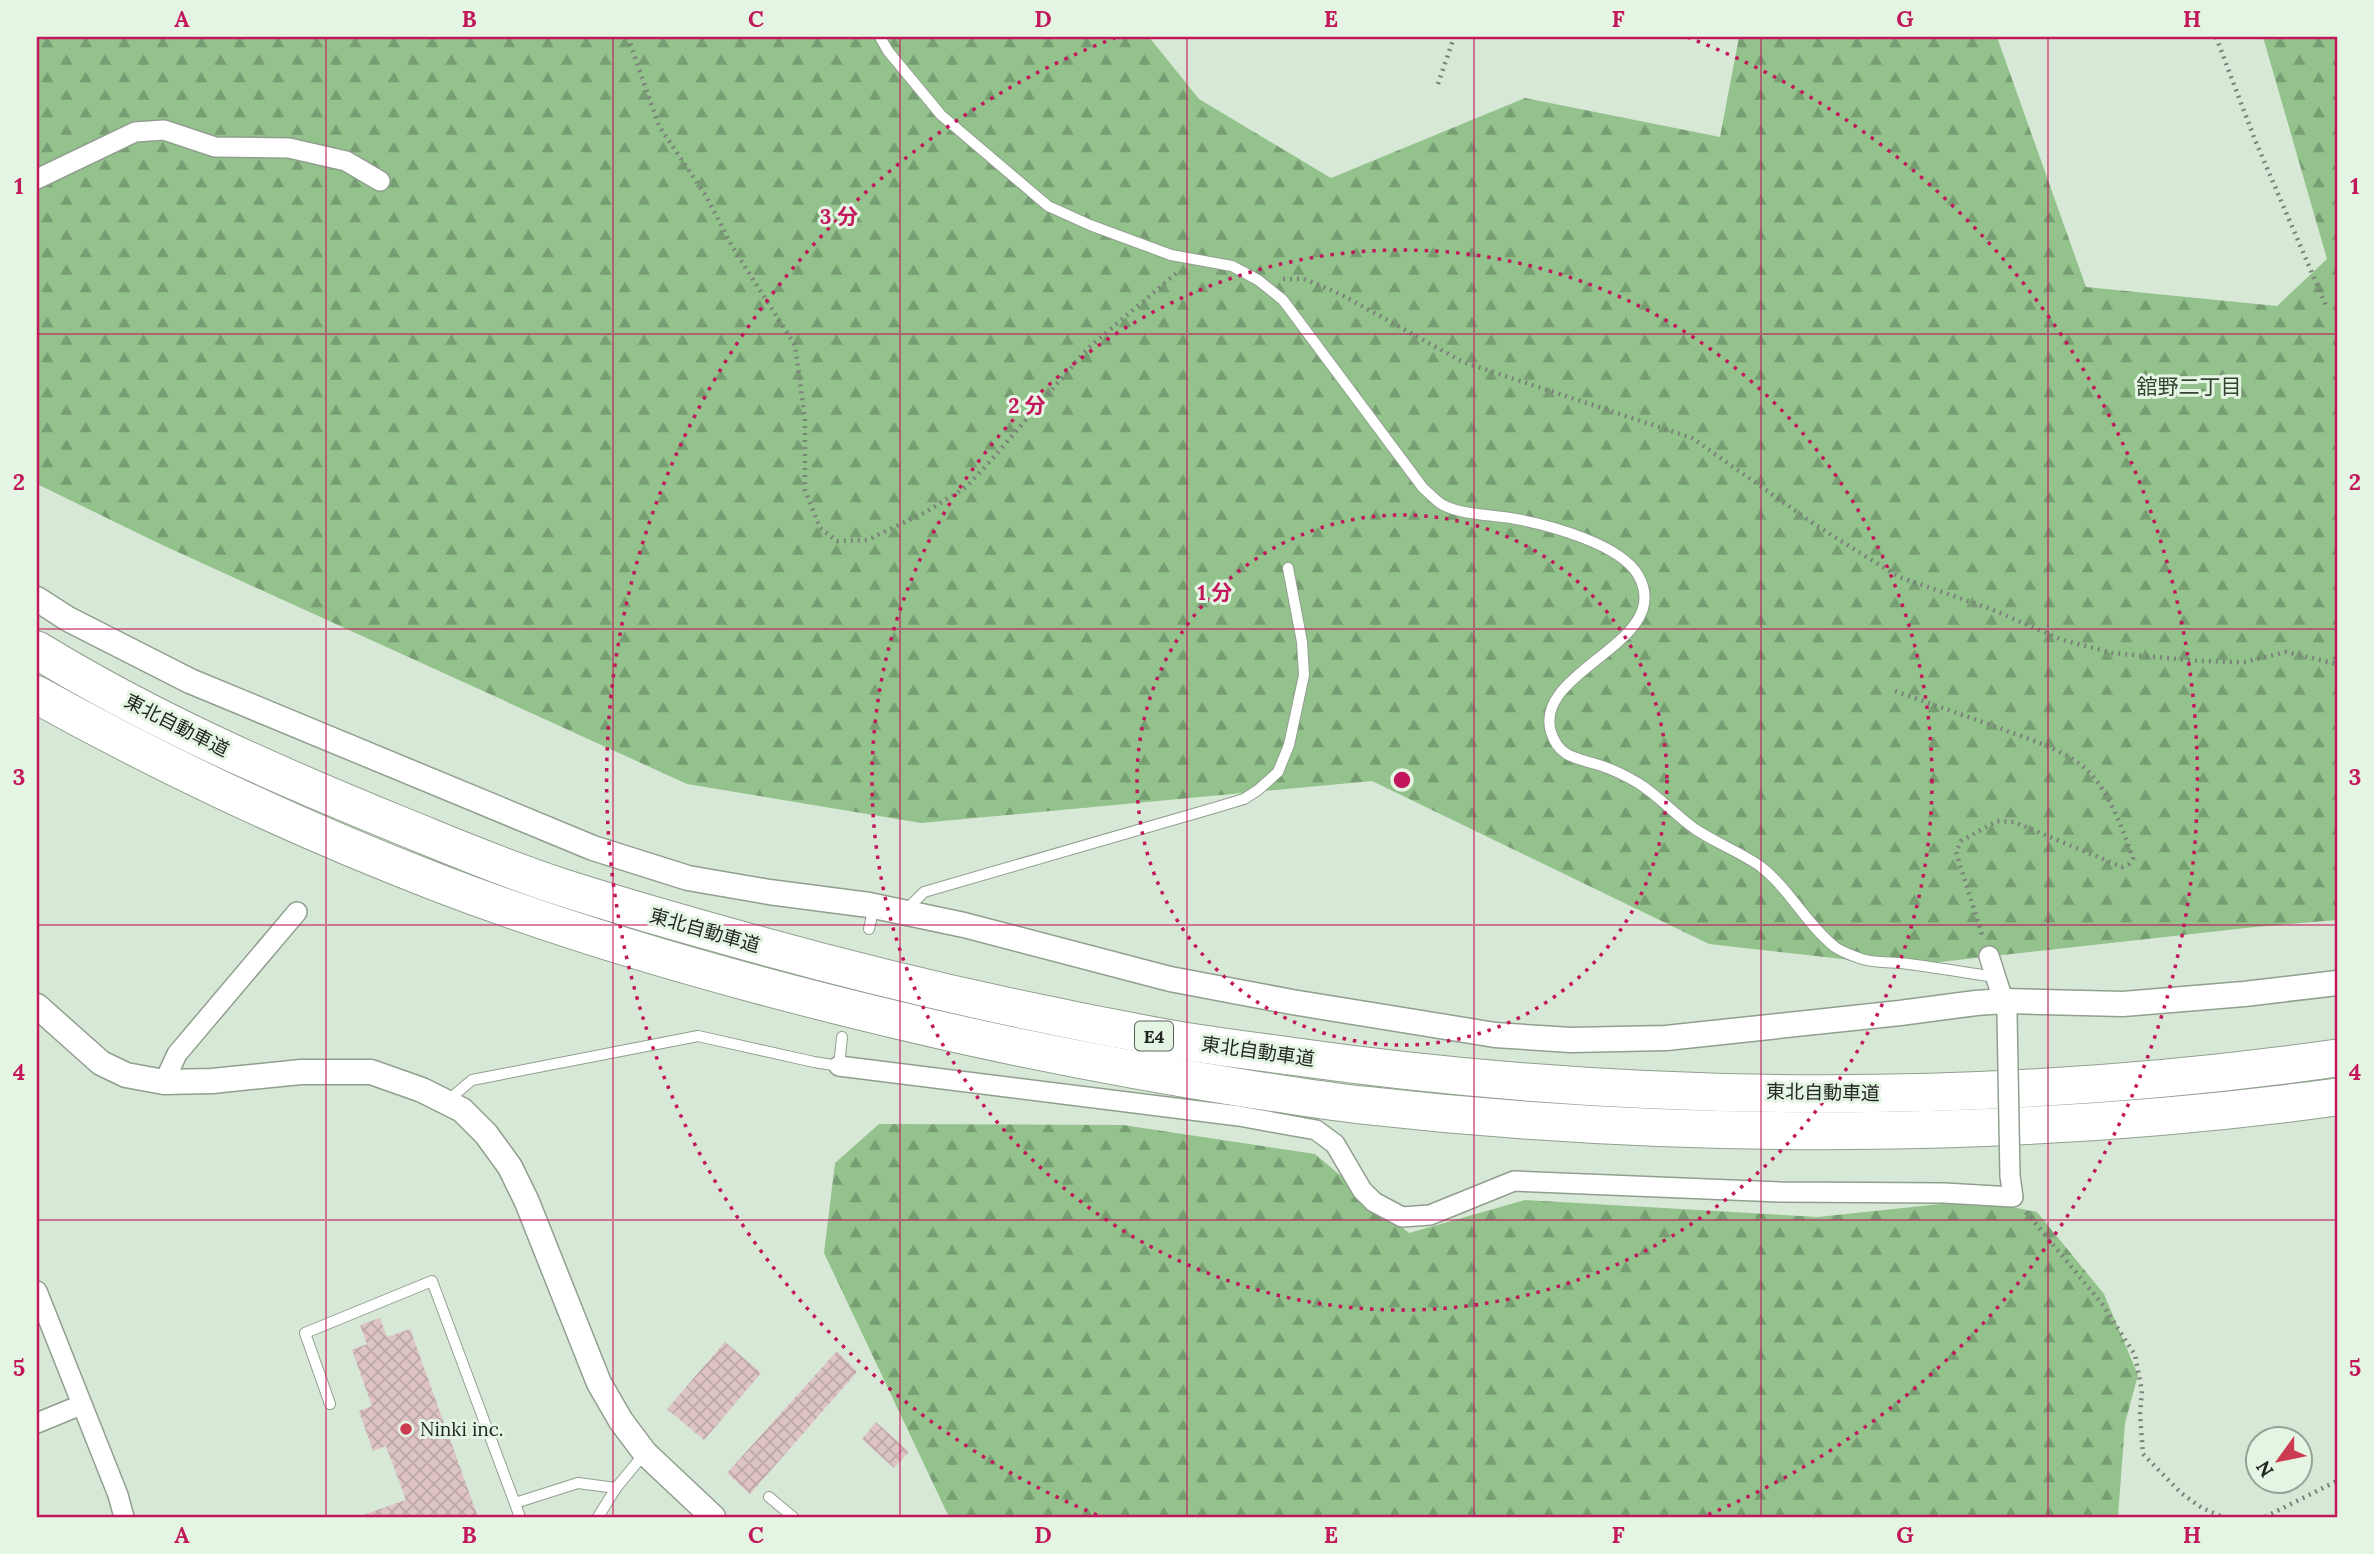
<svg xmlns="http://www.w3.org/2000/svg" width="2374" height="1554" viewBox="0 0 2374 1554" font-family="Lora,'Noto Sans JP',serif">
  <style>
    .forest { fill: url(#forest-firs) }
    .building { fill: url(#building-cross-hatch) }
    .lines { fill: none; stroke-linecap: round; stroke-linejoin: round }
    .service-casing { stroke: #909f8e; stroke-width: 12 }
    .minor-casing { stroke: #909f8e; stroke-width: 22 }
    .tertiary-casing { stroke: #909f8e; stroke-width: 27 }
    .motorway-casing { stroke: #909f8e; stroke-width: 39 }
    .path { stroke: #7a8479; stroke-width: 4.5; stroke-dasharray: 2 5; stroke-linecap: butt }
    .service { stroke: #fff; stroke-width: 10 }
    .minor { stroke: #fff; stroke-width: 19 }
    .tertiary { stroke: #fff; stroke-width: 24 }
    .motorway { stroke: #fff; stroke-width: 37 }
    .minor-bridge-casing { stroke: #909f8e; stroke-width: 22; stroke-linecap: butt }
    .minor-bridge { stroke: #fff; stroke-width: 19 }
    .grid { fill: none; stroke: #c2185b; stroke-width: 2; stroke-opacity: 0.55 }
    .ring { fill: none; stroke: #c2185b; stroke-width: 3.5; stroke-dasharray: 3.5 7 }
    .poi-dot { fill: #cc3c50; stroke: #e5f5e3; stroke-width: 2.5 }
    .labels { text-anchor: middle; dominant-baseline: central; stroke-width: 6; stroke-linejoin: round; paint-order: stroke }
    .shield { fill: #e5f5e3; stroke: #5a635a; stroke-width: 2 }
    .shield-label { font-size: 18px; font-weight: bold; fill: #1f251f }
    .street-label { font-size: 19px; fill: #1f251f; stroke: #e5f5e3 }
    .poi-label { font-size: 19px; fill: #1f251f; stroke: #e5f5e3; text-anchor: start }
    .neighbourhood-label { font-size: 21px; fill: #364334; stroke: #e5f5e3 }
    .centre { fill: #c2185b; stroke: #e5f5e3; stroke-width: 3.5 }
    .ring-label { font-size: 21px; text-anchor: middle; font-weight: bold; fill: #c2185b; stroke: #e5f5e3; stroke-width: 6; stroke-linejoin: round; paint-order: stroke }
    .neatline { fill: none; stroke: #c2185b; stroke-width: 2.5 }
    .grid-label { font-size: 23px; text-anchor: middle; font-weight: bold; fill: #c2185b }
  </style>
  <defs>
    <pattern id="forest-firs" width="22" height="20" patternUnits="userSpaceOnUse" patternTransform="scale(1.75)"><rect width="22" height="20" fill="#93c28c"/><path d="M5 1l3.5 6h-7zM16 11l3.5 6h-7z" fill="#779d72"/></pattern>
    <pattern id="building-cross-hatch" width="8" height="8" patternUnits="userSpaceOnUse" patternTransform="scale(1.75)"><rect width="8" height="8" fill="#ddc3c3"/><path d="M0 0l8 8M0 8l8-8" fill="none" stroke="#bda7a7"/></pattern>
  </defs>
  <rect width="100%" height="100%" fill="#d8e8d6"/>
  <!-- forest -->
  <g class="forest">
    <path d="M37,37H1149L1199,99L1331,178L1525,98L1720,137L1739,37H1997L2086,287L2277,306L2327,259L2263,37H2337V920L2255,927L1904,966L1709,944L1372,781L921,823L687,784L158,543L37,484Z"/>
    <path d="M879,1124L1123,1125L1315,1154L1409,1233L1525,1200L1818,1217L1978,1200L2037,1212L2104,1294L2138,1375L2125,1423L2118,1517H949L824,1253L835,1163Z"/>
  </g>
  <!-- building -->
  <g class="building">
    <path d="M380,1318L387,1337L410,1329L478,1517H364L363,1515L406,1500L386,1446L373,1451L359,1411L372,1406L352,1350L367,1344L360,1325Z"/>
    <path d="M725,1342L761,1373L704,1440L667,1409Z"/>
    <path d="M837,1351L857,1372L750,1494L727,1473Z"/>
    <path d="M876,1422L909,1452L894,1468L862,1439Z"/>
  </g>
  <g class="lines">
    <defs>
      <g id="service">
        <path d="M880,37L888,51L941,115L1048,206L1090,225L1171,255L1232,266L1258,280L1283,300L1423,488C1429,493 1436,501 1443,505C1465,516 1492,514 1516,519C1549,525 1620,544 1638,575C1677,642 1532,670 1551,732C1559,758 1577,758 1599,765C1612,769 1626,776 1638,783C1659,796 1675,815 1695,829C1716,843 1740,852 1760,866C1789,888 1806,924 1835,947C1842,952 1851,955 1859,958C1871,963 1887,962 1901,963C1932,967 1963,972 1995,977"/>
        <path d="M906,910L924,892L1214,808L1244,799L1258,790L1278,772L1289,745L1304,675L1302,642L1288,568"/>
        <path d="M869,929L874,906"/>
        <path d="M447,1101L472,1080L698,1036L814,1062L839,1066L842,1037"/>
        <path d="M330,1404L305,1333L432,1281L520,1517"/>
        <path d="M769,1497L793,1517"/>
        <path d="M515,1503L578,1483L616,1488"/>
        <path d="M598,1517L616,1488L644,1454"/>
      </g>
      <g id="minor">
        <path d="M37,179L135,132L164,130L215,147L289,148L346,161L380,181"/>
        <path d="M1989,956L2007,1012"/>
        <path d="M839,1066L1239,1116L1316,1130L1335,1144L1362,1190L1374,1202L1402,1217L1430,1215L1514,1181L1780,1192L1944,1193L2013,1197L2010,1176"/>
        <path d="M164,1082L177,1054L297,912"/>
        <path d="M37,1291L118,1495L124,1517"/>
        <path d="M37,1423L81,1405"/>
      </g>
      <g id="tertiary">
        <path d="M37,599L68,619L190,681L593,848L688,878L769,892L869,905L964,925L1170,979L1292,1002L1495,1035L1571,1040L1666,1038L1900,1013L1976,1003L2004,1001L2123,1004L2244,994L2337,983"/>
        <path d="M37,1006L101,1063L126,1075L164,1082L212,1081L301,1072H371L422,1090L462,1110L486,1134L510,1167L527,1202L599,1383L621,1421L645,1453L713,1517"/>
      </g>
      <g id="motorway">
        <path d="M37,650C153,721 277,775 402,826C454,847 505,869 558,886C619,906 680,923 741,940C879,979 1019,1011 1160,1037C1203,1045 1247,1050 1290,1056C1636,1105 1991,1107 2337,1058"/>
        <path d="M37,695C165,766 299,829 436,882C584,939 738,982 893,1019C1013,1048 1133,1071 1255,1090C1291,1095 1326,1101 1362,1105C1682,1141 2018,1140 2337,1097"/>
      </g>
    </defs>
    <!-- service casing -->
    <use href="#service" class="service-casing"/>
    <!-- minor casing -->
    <use href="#minor" class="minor-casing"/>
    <!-- tertiary casing -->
    <use href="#tertiary" class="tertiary-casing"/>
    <!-- motorway casing -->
    <use href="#motorway" class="motorway-casing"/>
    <!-- path -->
    <g class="path">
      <path d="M628,37L659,126L706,196L733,248L795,345L805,419V490L820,528L837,541L867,540L926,512L966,487L987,465L1087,349L1179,271"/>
      <path d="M2216,37L2255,140L2327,308"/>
      <path d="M1438,84L1454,37"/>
      <path d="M1283,279H1304L1340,294L1463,362L1692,438L1817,526L1899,577L1991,609L2060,639L2112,653L2199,661L2244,662L2286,652L2337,664"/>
      <path d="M1895,691C1931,704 1966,716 2002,729C2030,740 2067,750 2089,772C2109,792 2124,832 2133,858L2129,864L2122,867L2014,822L1997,821L1961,841L1956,852L1983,938"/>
      <path d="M2026,1212L2103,1305L2135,1355L2142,1391L2140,1414L2143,1454L2181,1493L2202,1508L2223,1517"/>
      <path d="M2265,1517L2337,1481"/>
    </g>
    <!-- service -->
    <use href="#service" class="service"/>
    <!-- minor -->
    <use href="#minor" class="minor"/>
    <!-- tertiary -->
    <use href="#tertiary" class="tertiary"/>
    <!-- motorway -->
    <use href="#motorway" class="motorway"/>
    <defs>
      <path id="minor-bridge" d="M2007,1014L2010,1176"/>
    </defs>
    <!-- minor-bridge casing -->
    <use href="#minor-bridge" class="minor-bridge-casing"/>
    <!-- minor-bridge -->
    <use href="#minor-bridge" class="minor-bridge"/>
  </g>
  <!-- grid -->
  <path class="grid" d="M326,37V1517M613,37V1517M900,37V1517M1187,37V1517M1474,37V1517M1761,37V1517M2048,37V1517M37,334H2337M37,629H2337M37,925H2337M37,1220H2337"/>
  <!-- distance rings -->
  <g class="ring">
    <circle cx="1402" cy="780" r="265"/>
    <circle cx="1402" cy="780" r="530"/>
    <path d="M1097 1515A796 796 0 0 1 1117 37M1687 37A796 796 0 0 1 1707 1515"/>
  </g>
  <!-- markers -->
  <circle class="poi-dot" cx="406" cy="1429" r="7"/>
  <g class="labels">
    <!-- shield labels -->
    <rect class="shield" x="1135" y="1021.5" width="38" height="29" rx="5"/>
    <g class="shield-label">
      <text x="1154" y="1036">E4</text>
    </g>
    <!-- street labels -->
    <g class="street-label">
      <text transform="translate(177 725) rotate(27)">東北自動車道</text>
      <text transform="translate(705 930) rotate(16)">東北自動車道</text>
      <text transform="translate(1258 1051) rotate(8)">東北自動車道</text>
      <text transform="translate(1823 1092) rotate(1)">東北自動車道</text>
    </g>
    <!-- poi labels -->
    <g class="poi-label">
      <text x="420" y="1429">Ninki inc.</text>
    </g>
    <!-- neighbourhood labels -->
    <g class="neighbourhood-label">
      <text x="2189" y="386">舘野二丁目</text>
    </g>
  </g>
  <circle cx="1402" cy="780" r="10" class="centre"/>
  <g class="ring-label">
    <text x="839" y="224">3 分</text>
    <text x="1027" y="413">2 分</text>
    <text x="1215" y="600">1 分</text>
  </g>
  <!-- border -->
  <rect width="2374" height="1554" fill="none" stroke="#e5f5e3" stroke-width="77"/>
  <!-- north arrow -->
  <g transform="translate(2279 1460) rotate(237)"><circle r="33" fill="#e5f5e3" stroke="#96a295" stroke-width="2"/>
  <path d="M0-5L12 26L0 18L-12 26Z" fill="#cc3c50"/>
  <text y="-10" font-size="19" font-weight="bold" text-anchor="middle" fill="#1f251f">N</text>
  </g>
  <rect x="38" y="38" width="2298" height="1478" class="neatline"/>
  <g class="grid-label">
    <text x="182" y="27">A</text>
    <text x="469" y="27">B</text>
    <text x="756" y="27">C</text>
    <text x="1043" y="27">D</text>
    <text x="1331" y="27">E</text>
    <text x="1618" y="27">F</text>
    <text x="1905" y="27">G</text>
    <text x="2192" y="27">H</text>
    <text x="19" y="194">1</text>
    <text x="2355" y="194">1</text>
    <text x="19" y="490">2</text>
    <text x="2355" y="490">2</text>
    <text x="19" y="785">3</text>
    <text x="2355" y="785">3</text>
    <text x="19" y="1080">4</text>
    <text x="2355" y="1080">4</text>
    <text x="19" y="1376">5</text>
    <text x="2355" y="1376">5</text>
    <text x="182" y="1543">A</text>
    <text x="469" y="1543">B</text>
    <text x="756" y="1543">C</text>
    <text x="1043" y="1543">D</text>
    <text x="1331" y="1543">E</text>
    <text x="1618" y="1543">F</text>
    <text x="1905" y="1543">G</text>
    <text x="2192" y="1543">H</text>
  </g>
</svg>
